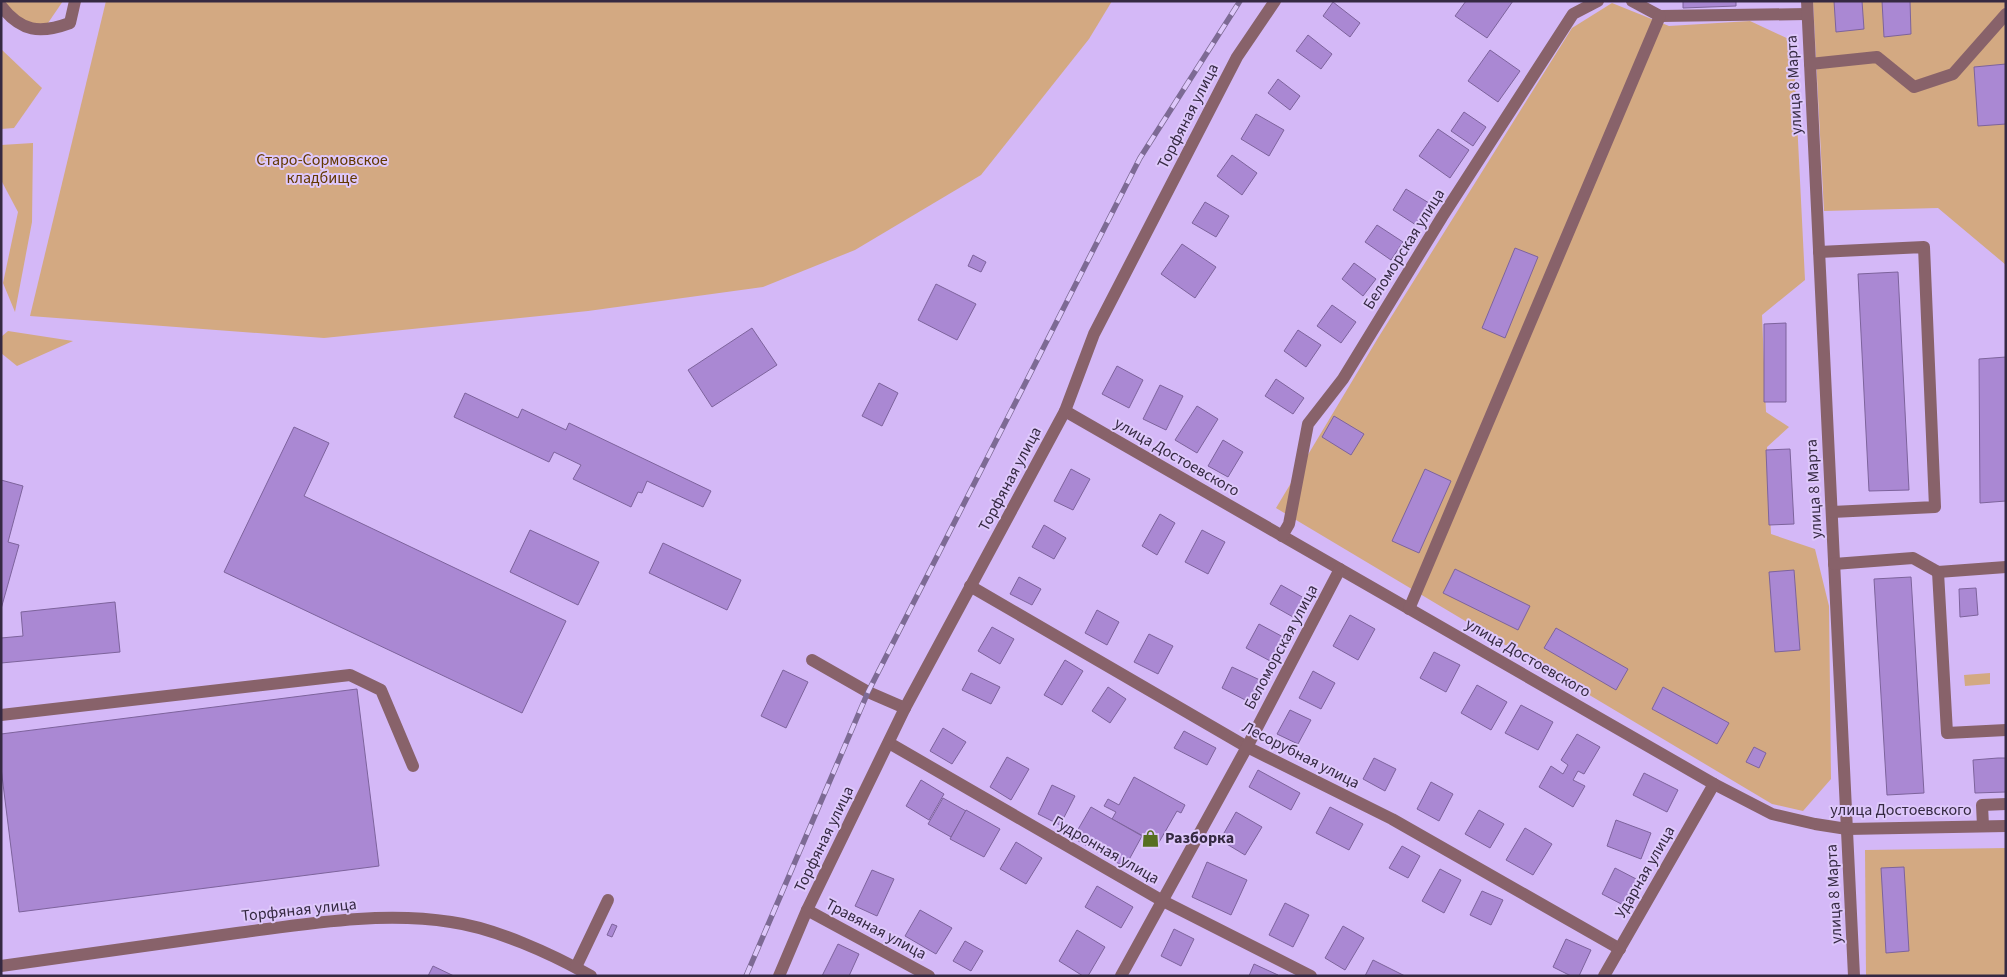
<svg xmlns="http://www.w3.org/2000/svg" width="2007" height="977" viewBox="0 0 2007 977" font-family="'Source Sans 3',sans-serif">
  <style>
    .green { fill: #d3a982 }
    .building { fill: #aa88d3; stroke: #7d639c }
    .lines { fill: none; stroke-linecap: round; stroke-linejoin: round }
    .minor { stroke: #88626a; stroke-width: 12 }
    .rail-casing { stroke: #7d6a94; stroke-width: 5.5 }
    .rail { stroke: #dec8fb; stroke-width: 4; stroke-dasharray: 11; stroke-linecap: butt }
    .labels { text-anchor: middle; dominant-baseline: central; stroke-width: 4; stroke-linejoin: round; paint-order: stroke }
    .street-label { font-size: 16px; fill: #352942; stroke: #dec8fb }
    .park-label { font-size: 16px; fill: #623800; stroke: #dec8fb }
    .poi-label { font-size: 16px; font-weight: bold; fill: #352942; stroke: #dec8fb; text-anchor: start }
  </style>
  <rect width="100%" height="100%" fill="#d4b8f7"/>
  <!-- green -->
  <g class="green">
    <path d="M1,1H63L48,23L24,31L3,17Z"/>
    <path d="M106,1H1112L1089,39L981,175L855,250L763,287L588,311L324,338L30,316Z"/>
    <path d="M1813,1H2006V265L1938,208L1824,211Z"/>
    <path d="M1612,3L1669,26L1750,21L1793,41L1805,280L1762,315L1766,412L1789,427L1767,447L1771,534L1815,549L1829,606L1831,779L1803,811L1772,804L1276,508L1378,338L1572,28Z"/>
    <path d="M1,49L42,88L14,128L1,129Z"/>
    <path d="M33,143L32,222L15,312L3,283L18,212L1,180V145Z"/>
    <path d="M8,331L73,341L17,366L1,353V337Z"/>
    <path d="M1990,673V684L1965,686L1964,675Z"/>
    <path d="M2006,848V972L2003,976H1866L1865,850Z"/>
  </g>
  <!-- building -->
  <g class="building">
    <path d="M1466,1H1513L1487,38L1455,16Z"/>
    <path d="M1683,1H1736V6L1683,8Z"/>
    <path d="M1834,1H1862L1864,29L1836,32Z"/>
    <path d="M1882,1H1910L1911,34L1884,37Z"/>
    <path d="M1333,2L1360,23L1350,37L1323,16Z"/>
    <path d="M1308,35L1332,54L1321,69L1296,51Z"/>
    <path d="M1490,50L1520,71L1498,102L1468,81Z"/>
    <path d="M2006,64V124L1978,126L1974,67Z"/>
    <path d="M1278,79L1300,96L1290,110L1268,93Z"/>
    <path d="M1464,112L1486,127L1473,146L1451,131Z"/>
    <path d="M1256,114L1284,130L1269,156L1241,139Z"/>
    <path d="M1438,129L1469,150L1450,178L1419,156Z"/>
    <path d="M1232,155L1257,173L1242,195L1217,176Z"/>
    <path d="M1406,189L1429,203L1416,225L1393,210Z"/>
    <path d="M1205,202L1229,216L1216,237L1192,223Z"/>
    <path d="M1377,225L1403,242L1391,260L1365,242Z"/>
    <path d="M1182,244L1216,267L1195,298L1161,274Z"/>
    <path d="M1515,248L1538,257L1505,338L1482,328Z"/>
    <path d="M973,255L986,262L981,272L968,266Z"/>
    <path d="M1354,263L1376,279L1363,296L1342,279Z"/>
    <path d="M1898,272L1909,490L1869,491L1858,274Z"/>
    <path d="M936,284L976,304L957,340L918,320Z"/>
    <path d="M1332,305L1356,322L1341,343L1317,326Z"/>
    <path d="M1786,323V402H1764V324Z"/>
    <path d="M752,328L777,365L712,407L688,370Z"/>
    <path d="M1298,330L1321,345L1306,367L1284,351Z"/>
    <path d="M2006,357V501L1980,503L1979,359Z"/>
    <path d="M1117,366L1143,380L1129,408L1102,394Z"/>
    <path d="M1276,379L1304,398L1293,414L1265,396Z"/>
    <path d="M879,383L898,393L882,426L862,416Z"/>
    <path d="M1160,385L1183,396L1166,430L1143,419Z"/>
    <path d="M465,393L518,418L522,409L566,430L569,423L711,491L703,507L647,481L642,493L638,492L631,507L573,479L581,465L554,452L549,462L454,417Z"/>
    <path d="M1197,406L1218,419L1197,453L1175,440Z"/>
    <path d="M1334,416L1364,434L1351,455L1322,437Z"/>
    <path d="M294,427L329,443L304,496L566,621L522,713L224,572Z"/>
    <path d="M1223,440L1243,452L1228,477L1208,466Z"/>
    <path d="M1790,449L1794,524L1769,525L1766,450Z"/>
    <path d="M1071,469L1090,479L1073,510L1054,501Z"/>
    <path d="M1425,469L1451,481L1419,553L1392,541Z"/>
    <path d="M1,480L23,486L8,542L19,545L1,609Z"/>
    <path d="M1160,514L1175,523L1157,555L1142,546Z"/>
    <path d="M1044,525L1066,538L1054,559L1032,547Z"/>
    <path d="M530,530L599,562L578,605L510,572Z"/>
    <path d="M1202,530L1225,542L1208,574L1185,562Z"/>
    <path d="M663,543L741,580L727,610L649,573Z"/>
    <path d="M1455,569L1530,606L1518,630L1443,593Z"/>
    <path d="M1794,570L1800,650L1775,652L1769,572Z"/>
    <path d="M1019,577L1041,589L1032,605L1010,594Z"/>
    <path d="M1911,577L1924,793L1887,795L1874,579Z"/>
    <path d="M1281,585L1304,598L1293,617L1270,604Z"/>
    <path d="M1976,588L1978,615L1960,617L1959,589Z"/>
    <path d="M115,602L120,652L1,663V638L23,636L21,612Z"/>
    <path d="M1097,610L1119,622L1107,645L1085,633Z"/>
    <path d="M1350,615L1375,629L1358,660L1333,646Z"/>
    <path d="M1259,624L1285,638L1272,662L1246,648Z"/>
    <path d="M992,627L1014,639L1000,664L978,651Z"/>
    <path d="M1556,628L1628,669L1616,690L1544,648Z"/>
    <path d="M1149,634L1173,646L1158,674L1134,662Z"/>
    <path d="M1434,652L1460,665L1446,692L1420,678Z"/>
    <path d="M1065,660L1083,671L1062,705L1044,695Z"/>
    <path d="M1232,667L1262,681L1251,703L1222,688Z"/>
    <path d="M783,670L808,682L786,728L761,716Z"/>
    <path d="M1313,671L1335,683L1321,709L1299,698Z"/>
    <path d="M971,673L1000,687L991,704L962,690Z"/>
    <path d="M1477,685L1507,702L1491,730L1461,713Z"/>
    <path d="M1108,687L1126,699L1110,723L1092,711Z"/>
    <path d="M1663,687L1729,723L1717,744L1652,709Z"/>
    <path d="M357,689L379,866L19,912L1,768V734Z"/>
    <path d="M1521,705L1553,722L1538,750L1505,733Z"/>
    <path d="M1290,710L1311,720L1298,744L1277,734Z"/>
    <path d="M943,728L966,742L952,764L930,751Z"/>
    <path d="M1184,731L1216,748L1207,765L1174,748Z"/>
    <path d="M1577,734L1600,747L1584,774L1578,771L1573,780L1585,786L1573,807L1539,787L1551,766L1563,774L1568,765L1561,760Z"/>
    <path d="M1754,747L1766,753L1759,768L1746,762Z"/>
    <path d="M1007,757L1029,769L1011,800L990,787Z"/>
    <path d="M1374,758L1396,769L1385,791L1363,779Z"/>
    <path d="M1998,758H2006V792L1975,793L1973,760Z"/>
    <path d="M1258,770L1300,793L1291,810L1249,787Z"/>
    <path d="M1644,773L1678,790L1667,812L1633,795Z"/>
    <path d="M1134,777L1185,805L1181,813L1177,811L1158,844L1112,819L1116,812L1104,806L1108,799L1119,805Z"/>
    <path d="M921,780L944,794L929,820L906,806Z"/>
    <path d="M1431,782L1453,794L1439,821L1417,809Z"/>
    <path d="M1052,785L1075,796L1060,825L1038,814Z"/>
    <path d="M943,798L966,811L951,837L928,824Z"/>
    <path d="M1091,807L1142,836L1125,867L1073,838Z"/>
    <path d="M1330,807L1363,824L1349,850L1316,833Z"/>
    <path d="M966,810L1000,829L984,857L950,839Z"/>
    <path d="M1479,810L1504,824L1490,848L1465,834Z"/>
    <path d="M1236,812L1262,827L1245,855L1220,840Z"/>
    <path d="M1616,820L1651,833L1641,859L1607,846Z"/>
    <path d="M1525,828L1552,844L1533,875L1506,860Z"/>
    <path d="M1016,842L1042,858L1026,884L1000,869Z"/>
    <path d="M1402,846L1420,856L1408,878L1389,868Z"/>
    <path d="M1207,862L1247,880L1231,915L1192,897Z"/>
    <path d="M1904,867L1909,951L1886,953L1881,868Z"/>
    <path d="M1615,868L1640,881L1627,907L1602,894Z"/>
    <path d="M1440,869L1461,880L1444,913L1422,901Z"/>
    <path d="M872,870L894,879L877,916L855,906Z"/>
    <path d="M1097,886L1133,907L1121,928L1085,907Z"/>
    <path d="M1482,891L1503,900L1491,925L1470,915Z"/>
    <path d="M1285,903L1309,915L1293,947L1269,935Z"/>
    <path d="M920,910L952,928L936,954L905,936Z"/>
    <path d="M612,924L617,926L612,937L607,935Z"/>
    <path d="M1343,926L1364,938L1345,970L1325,958Z"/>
    <path d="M1174,929L1194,939L1181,966L1161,956Z"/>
    <path d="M1077,930L1105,947L1088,976H1083L1059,961Z"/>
    <path d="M1566,939L1591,950L1579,976H1571L1553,967Z"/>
    <path d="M965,941L983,951L971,971L953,961Z"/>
    <path d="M838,944L859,954L849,976H822Z"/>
    <path d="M1373,960L1405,976H1365Z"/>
    <path d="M1254,964L1278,975L1277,976H1249Z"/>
    <path d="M433,966L454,976H428Z"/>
  </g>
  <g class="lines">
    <!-- minor -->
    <g class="minor">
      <path d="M1632,1L1660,16L1807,14"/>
      <path d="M1807,1L1854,976"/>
      <path d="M1,6C21,32 40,34 70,23L75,1"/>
      <path d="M1810,64L1877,57L1914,87L1953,74L2006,14"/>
      <path d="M1819,252L1924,247L1935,507L1832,512"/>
      <path d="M1065,411L1714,784L1772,814L1815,824L1847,829L2006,826"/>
      <path d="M1282,536L1289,524L1308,424L1343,379L1442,217L1573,14L1598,1"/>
      <path d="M1834,564L1913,558L1938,572L2006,567"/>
      <path d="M1938,572L1947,733L2006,730"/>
      <path d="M970,586L1247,747L1392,819L1620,949"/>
      <path d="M1409,609L1660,16"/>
      <path d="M812,660L868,692L905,708"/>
      <path d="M1,715L350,675L381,690L413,766"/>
      <path d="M889,743L1161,900L1311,976"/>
      <path d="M1983,826L1982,805L2006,804"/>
      <path d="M807,910L929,976"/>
      <path d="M1,966C80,955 158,944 237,933C307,924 380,911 451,922C495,928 552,954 591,976"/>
      <path d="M576,967L608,900"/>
      <path d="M779,976L807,910L905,708L1065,411L1094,334L1237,57L1275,1"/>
      <path d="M1121,976L1247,747L1340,569"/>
      <path d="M1604,976L1714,784"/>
    </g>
    <defs>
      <path id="rail" d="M746,976L868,692L1140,158L1240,1"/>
    </defs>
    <!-- rail casing -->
    <use href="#rail" class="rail-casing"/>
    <!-- rail -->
    <use href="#rail" class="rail"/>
  </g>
  <!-- icons -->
  <defs>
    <symbol id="shop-bare" viewBox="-9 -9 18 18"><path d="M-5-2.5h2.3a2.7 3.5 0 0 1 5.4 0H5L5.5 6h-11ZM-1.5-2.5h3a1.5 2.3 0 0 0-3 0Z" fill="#576f21" stroke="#dec8fb" stroke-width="2.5" paint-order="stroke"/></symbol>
  </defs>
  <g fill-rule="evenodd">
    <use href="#shop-bare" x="1138" y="826" width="25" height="25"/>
  </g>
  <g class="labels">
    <!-- street labels -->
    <g class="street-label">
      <text transform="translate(1794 85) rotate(-93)">улица 8 Марта</text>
      <text transform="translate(1188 116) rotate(-63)">Торфяная улица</text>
      <text transform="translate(1404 249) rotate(-58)">Беломорская улица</text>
      <text transform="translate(1177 457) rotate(30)">улица Достоевского</text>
      <text transform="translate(1010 479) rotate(-62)">Торфяная улица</text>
      <text transform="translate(1814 489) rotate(-93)">улица 8 Марта</text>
      <text transform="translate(1281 647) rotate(-62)">Беломорская улица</text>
      <text transform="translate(1528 658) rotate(30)">улица Достоевского</text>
      <text transform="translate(1301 755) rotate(27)">Лесорубная улица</text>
      <text x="1901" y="810">улица Достоевского</text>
      <text transform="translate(824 839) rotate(-64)">Торфяная улица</text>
      <text transform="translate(1106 850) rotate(30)">Гудронная улица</text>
      <text transform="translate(1645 872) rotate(-60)">Ударная улица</text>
      <text transform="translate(1834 894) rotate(-93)">улица 8 Марта</text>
      <text transform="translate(299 910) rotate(-6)">Торфяная улица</text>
      <text transform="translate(876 929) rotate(28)">Травяная улица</text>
    </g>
    <!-- park labels -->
    <g class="park-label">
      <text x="322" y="160">Старо-Сормовское<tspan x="322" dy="18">кладбище</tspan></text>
    </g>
    <!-- poi labels -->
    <g class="poi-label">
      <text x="1165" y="838">Разборка</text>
    </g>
  </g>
  <!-- border -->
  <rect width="2007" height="977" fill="none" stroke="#352942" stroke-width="5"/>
</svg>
